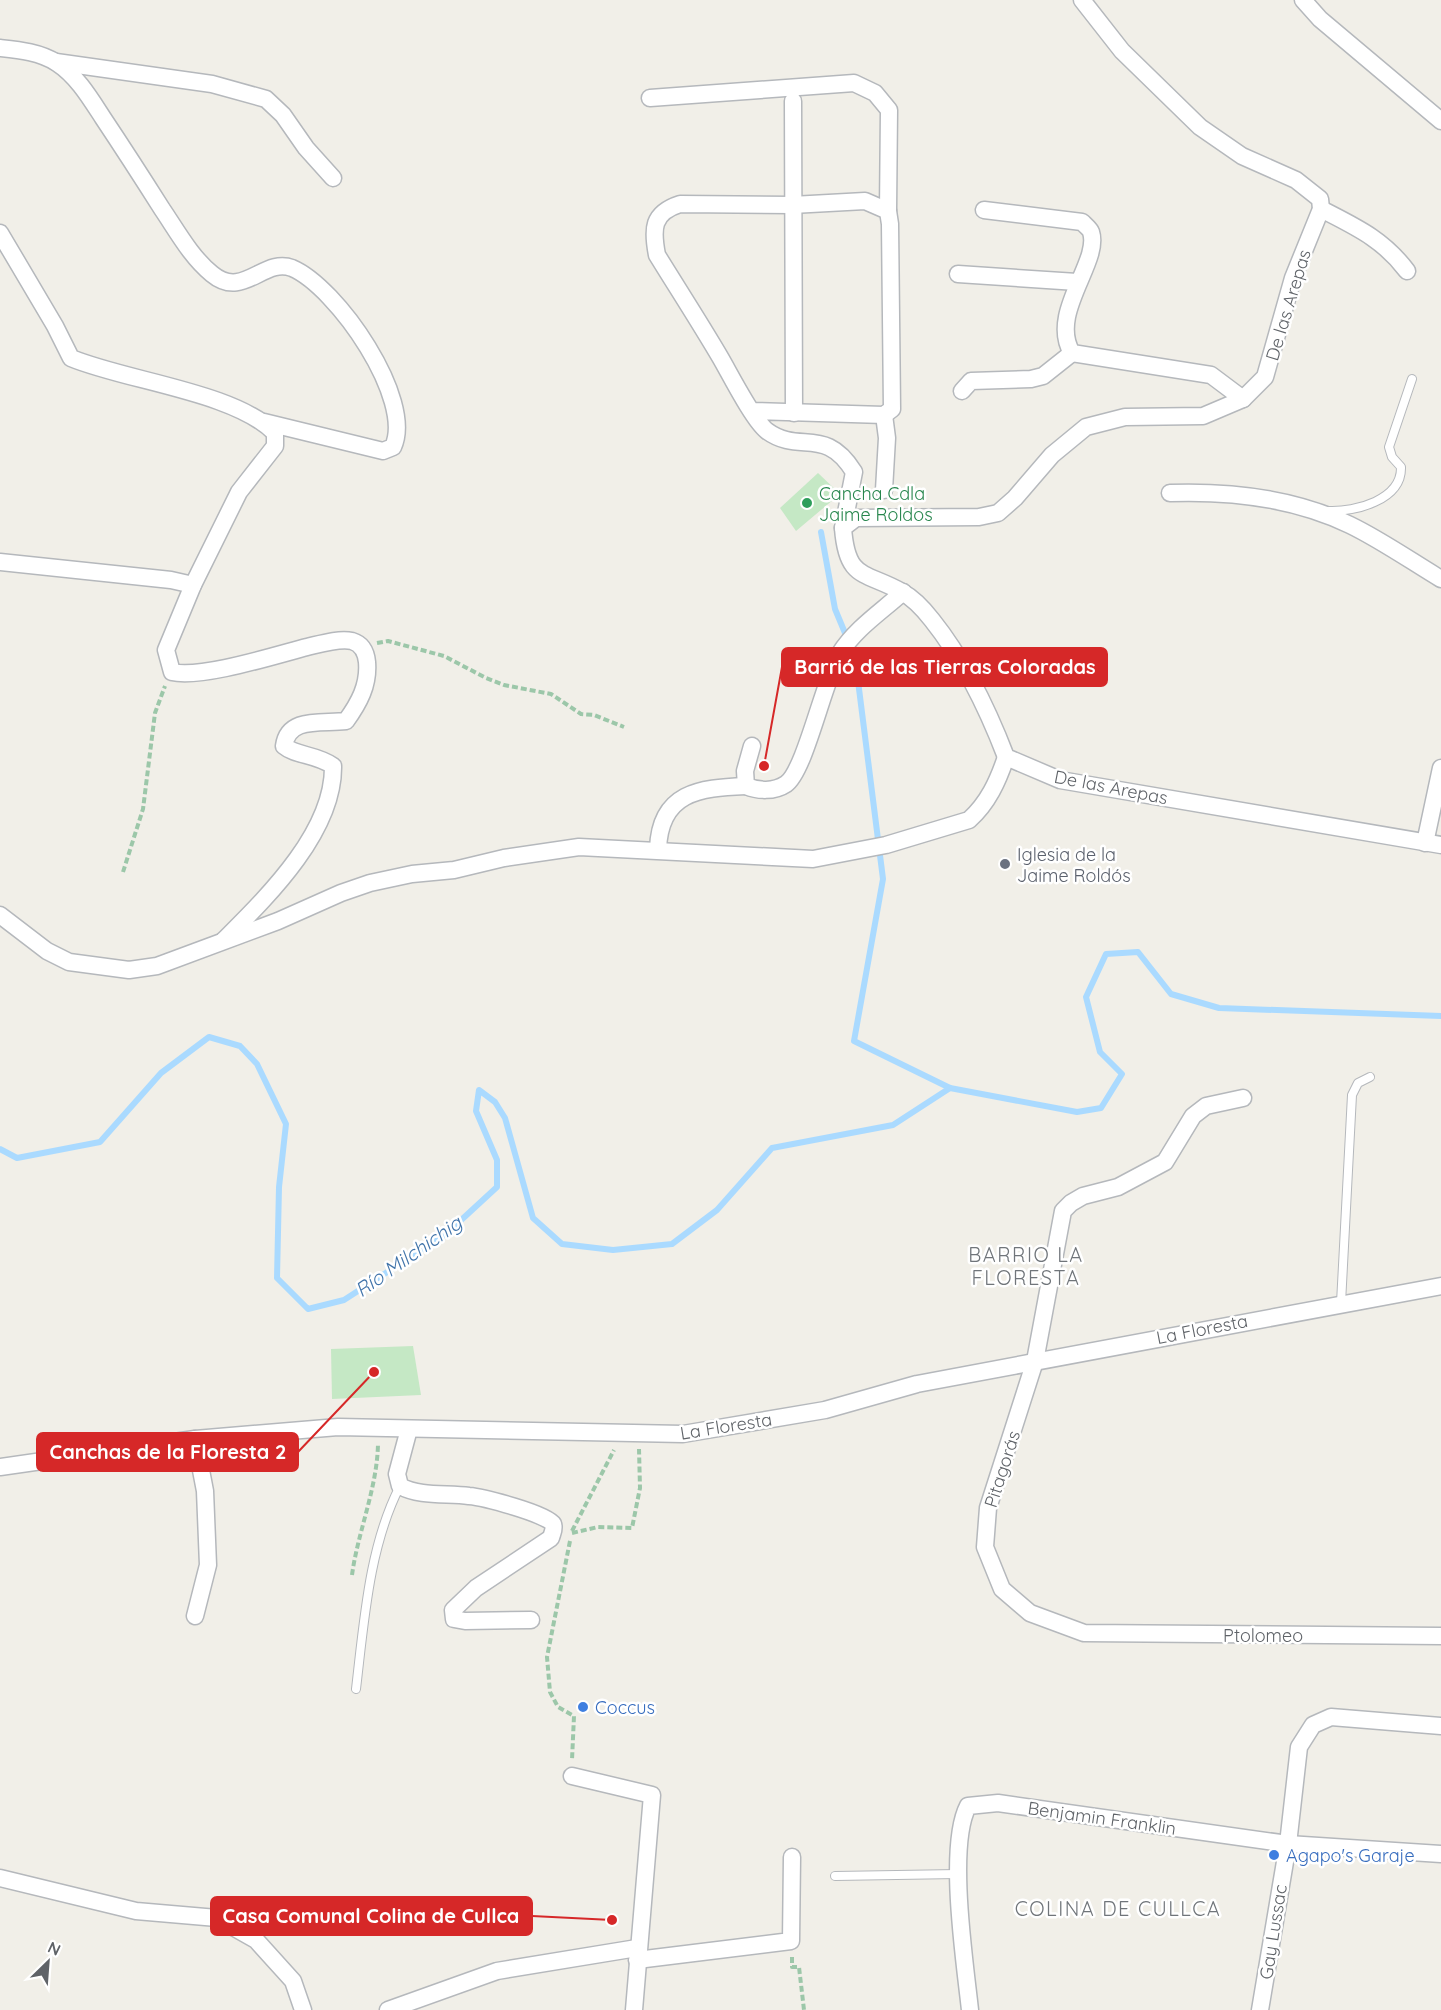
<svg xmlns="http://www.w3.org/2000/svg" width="1441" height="2010" viewBox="0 0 1441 2010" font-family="Quicksand,sans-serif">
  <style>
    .green { fill: #c5e8c5 }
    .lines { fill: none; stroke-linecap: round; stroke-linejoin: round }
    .stream { stroke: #aadaff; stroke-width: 6 }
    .lane-casing { stroke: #b5b8bc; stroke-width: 10 }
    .street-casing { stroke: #b5b8bc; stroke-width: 19 }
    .path { stroke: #9cc7a9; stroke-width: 4; stroke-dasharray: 6 3; stroke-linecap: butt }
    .lane { stroke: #fff; stroke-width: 8 }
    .street { stroke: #fff; stroke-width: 16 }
    .leisure-dot { fill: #2e9e5b; stroke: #fff; stroke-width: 2 }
    .worship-dot { fill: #6b7280; stroke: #fff; stroke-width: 2 }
    .shop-dot { fill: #3f7fe0; stroke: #fff; stroke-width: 2 }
    .labels { text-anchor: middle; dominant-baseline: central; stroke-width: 5; stroke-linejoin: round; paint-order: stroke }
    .street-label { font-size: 18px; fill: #5f6368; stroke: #fff }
    .leisure-label { font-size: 18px; fill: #27864d; stroke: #fff; text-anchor: start }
    .worship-label { font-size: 18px; fill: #5b616d; stroke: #fff; text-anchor: start }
    .shop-label { font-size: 18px; fill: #366cbe; stroke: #fff; text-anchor: start }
    .neighbourhood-label { font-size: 20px; letter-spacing: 1.5px; fill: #70757a; stroke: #fff }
    .water-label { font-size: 20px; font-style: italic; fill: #4174aa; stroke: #fff }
    .leader { fill: none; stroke: #d62828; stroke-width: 2 }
    .callout-dot { fill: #d62828; stroke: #fff; stroke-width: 2 }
    .callout { fill: #d62828; stroke: #d62828; stroke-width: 2 }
    .callout-label { font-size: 20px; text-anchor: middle; font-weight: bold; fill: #fff }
  </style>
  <rect width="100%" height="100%" fill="#f1efe8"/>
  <!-- green -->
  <g class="green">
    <path d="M818,473L840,494L796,531L780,508Z"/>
    <path d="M413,1346L421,1395L332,1399L331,1349Z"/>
  </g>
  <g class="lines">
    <!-- stream -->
    <g class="stream">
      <path d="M821,532L835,609L855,657L883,879L854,1041L950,1088L1077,1112L1101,1108L1122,1074L1100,1052L1086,997L1106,954L1138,952L1171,994L1219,1008L1441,1016"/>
      <path d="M0,1149L17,1158L100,1142L161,1073L209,1037L240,1046L257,1064L286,1124L279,1187L277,1278L308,1309L344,1300L446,1234L497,1187V1160L476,1111L479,1090L495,1102L505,1118L533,1218L562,1244L613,1250L672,1244L717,1210L772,1148L893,1125L950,1088"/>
    </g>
    <defs>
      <g id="lane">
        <path d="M1329,511C1355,512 1402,500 1401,467L1392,457L1389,447L1412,379"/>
        <path d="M1341,1303L1352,1095L1358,1083L1370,1077"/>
        <path d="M356,1689C364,1622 369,1546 400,1486"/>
        <path d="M835,1876L958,1874"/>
      </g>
      <g id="street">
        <path d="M1082,0L1122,51L1200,127L1242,156L1296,180L1320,199L1321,209L1293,278L1265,377L1243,399L1203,416L1125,417L1086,427L1052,455L1015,498L998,513L979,517L856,518L843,528C847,581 865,571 902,592C913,598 925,611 932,620C964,660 988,710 1006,757L1060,780L1441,845"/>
        <path d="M1303,0L1320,19L1441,121"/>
        <path d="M0,48C19,50 40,52 57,63C77,76 90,98 103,118C123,148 143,179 162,209C177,231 191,257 212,274C243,300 264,257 292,268C337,287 415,400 393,447L383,451L264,422"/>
        <path d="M56,62L212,84L266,99L283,115L306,148L333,178"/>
        <path d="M650,98L854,83L875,93L889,110L888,211"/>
        <path d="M793,101L794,413"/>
        <path d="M1321,209C1356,227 1383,239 1407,271"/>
        <path d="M984,210L1082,222C1085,225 1090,229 1091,232C1101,262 1048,313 1072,353L1211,375L1243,399"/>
        <path d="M0,233L55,326L71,358C126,381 235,392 275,433V446L239,492L193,585L166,650L172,672C201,679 276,655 307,647C320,644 339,638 352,641C362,644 366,652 367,662C369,685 359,703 346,721C322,724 288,716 284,746C296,756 316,754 333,766C334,832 267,897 224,940"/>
        <path d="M958,274L1077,282"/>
        <path d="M962,391L971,381L1031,379L1043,376L1072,353"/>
        <path d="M753,411L884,415L892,409L890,224L888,211L865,201L792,205L680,204C652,213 652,229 657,255C678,289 700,323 720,357C730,374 753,420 767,431C800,455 825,425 854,472L843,528"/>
        <path d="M884,490L887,438L884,415"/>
        <path d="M1170,493C1231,491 1294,498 1350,525C1381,540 1411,561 1441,579"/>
        <path d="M0,562L171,580L193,585"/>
        <path d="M752,746L745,771L746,786C758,791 774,792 786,784C805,771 824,680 840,653C856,628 881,612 903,592"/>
        <path d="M1425,843L1441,768"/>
        <path d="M658,849C660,792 699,788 746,786"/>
        <path d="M0,915L47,951L69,962L129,970L157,966L278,921L341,893L370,883L412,874L454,870L504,858L579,847L813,859L886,845L969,820C988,803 998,781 1006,757"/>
        <path d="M1243,1098L1206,1106L1193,1116L1165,1162L1118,1187L1083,1196L1071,1203L1063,1211L1035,1361L988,1508L985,1547L1002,1589L1030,1613L1084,1633L1441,1636"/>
        <path d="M409,1429L397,1474L400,1486C420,1497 447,1493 469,1496C483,1497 547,1514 553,1524C555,1529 552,1533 551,1538L476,1588L453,1610L454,1619L465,1621L531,1620"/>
        <path d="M195,1439L205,1491L208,1565L195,1616"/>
        <path d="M0,1467L195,1439L338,1427L683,1434L825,1410L917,1384L1441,1286"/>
        <path d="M572,1776L652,1795L634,2010"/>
        <path d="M0,1878L136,1911L217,1918L256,1940L293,1981L303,2010"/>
        <path d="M637,1960L791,1941L792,1857"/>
        <path d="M388,2010L497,1971L637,1948"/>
        <path d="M970,2010C965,1963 947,1846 968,1806L998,1803L1288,1844L1441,1854"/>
        <path d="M1260,2010L1288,1844L1299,1747L1313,1725L1331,1717L1441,1726"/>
      </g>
    </defs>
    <!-- lane casing -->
    <use href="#lane" class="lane-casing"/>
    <!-- street casing -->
    <use href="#street" class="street-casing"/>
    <!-- path -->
    <g class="path">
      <path d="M377,643L388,641L444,656L486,678L504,685L551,694L581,714L594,715L624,727"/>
      <path d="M123,872L143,809L155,713L165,686"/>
      <path d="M572,1531L614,1450"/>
      <path d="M572,1533L598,1527L632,1528L640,1488L639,1449"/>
      <path d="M570,1541L547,1657L550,1692L558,1707L574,1716L572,1760"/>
      <path d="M352,1575C358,1531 377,1489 378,1444"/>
      <path d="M792,1957V1967H799L804,2010"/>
    </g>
    <!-- lane -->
    <use href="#lane" class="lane"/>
    <!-- street -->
    <use href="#street" class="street"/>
  </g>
  <!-- markers -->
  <circle class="leisure-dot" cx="807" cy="503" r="6"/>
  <circle class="worship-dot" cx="1005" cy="864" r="6"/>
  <g class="shop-dot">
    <circle cx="583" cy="1707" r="6"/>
    <circle cx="1274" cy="1855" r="6"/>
  </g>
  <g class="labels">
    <!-- street labels -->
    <g class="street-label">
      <text transform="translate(1288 305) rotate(-73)">De las Arepas</text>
      <text transform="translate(1111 787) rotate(11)">De las Arepas</text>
      <text transform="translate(1202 1329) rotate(-11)">La Floresta</text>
      <text transform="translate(726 1426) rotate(-9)">La Floresta</text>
      <text transform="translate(1002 1469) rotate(-72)">Pitagorás</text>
      <text x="1263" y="1635">Ptolomeo</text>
      <text transform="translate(1102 1818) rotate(8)">Benjamin Franklin</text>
      <text transform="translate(1273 1932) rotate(-81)">Gay Lussac</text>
    </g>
    <!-- leisure labels -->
    <g class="leisure-label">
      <text x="819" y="493">Cancha Cdla<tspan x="819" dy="21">Jaime Roldos</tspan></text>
    </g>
    <!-- worship labels -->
    <g class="worship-label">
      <text x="1017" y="854">Iglesia de la<tspan x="1017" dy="21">Jaime Roldós</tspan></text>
    </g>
    <!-- shop labels -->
    <g class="shop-label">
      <text x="595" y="1707">Coccus</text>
      <text x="1286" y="1855">Agapo's Garaje</text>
    </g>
    <!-- neighbourhood labels -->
    <g class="neighbourhood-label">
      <text x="1026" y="1254">BARRIO LA<tspan x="1026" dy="23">FLORESTA</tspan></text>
      <text x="1118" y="1908">COLINA DE CULLCA</text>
    </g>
    <!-- water labels -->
    <g class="water-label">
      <text transform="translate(408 1256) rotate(-35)">Río Milchichig</text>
    </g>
  </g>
  <!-- callouts -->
  <path class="leader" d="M764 766L782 667M374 1372L298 1452M612 1920L532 1916"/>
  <g class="callout-dot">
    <circle cx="764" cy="766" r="6"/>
    <circle cx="374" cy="1372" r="6"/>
    <circle cx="612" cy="1920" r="6"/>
  </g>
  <g class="callout">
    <rect x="782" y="648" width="325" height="38" rx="6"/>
    <rect x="37" y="1433" width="261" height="38" rx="6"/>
    <rect x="211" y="1897" width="321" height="38" rx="6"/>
  </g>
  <g class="callout-label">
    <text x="945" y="674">Barrió de las Tierras Coloradas</text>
    <text x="168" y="1459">Canchas de la Floresta 2</text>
    <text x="371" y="1923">Casa Comunal Colina de Cullca</text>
  </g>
  <!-- north arrow -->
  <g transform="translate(48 1962) rotate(25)" stroke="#ffffff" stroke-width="4.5" paint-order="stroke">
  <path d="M0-4.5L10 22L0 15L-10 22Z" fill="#5f6368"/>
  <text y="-9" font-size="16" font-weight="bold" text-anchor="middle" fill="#5f6368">N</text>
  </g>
</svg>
